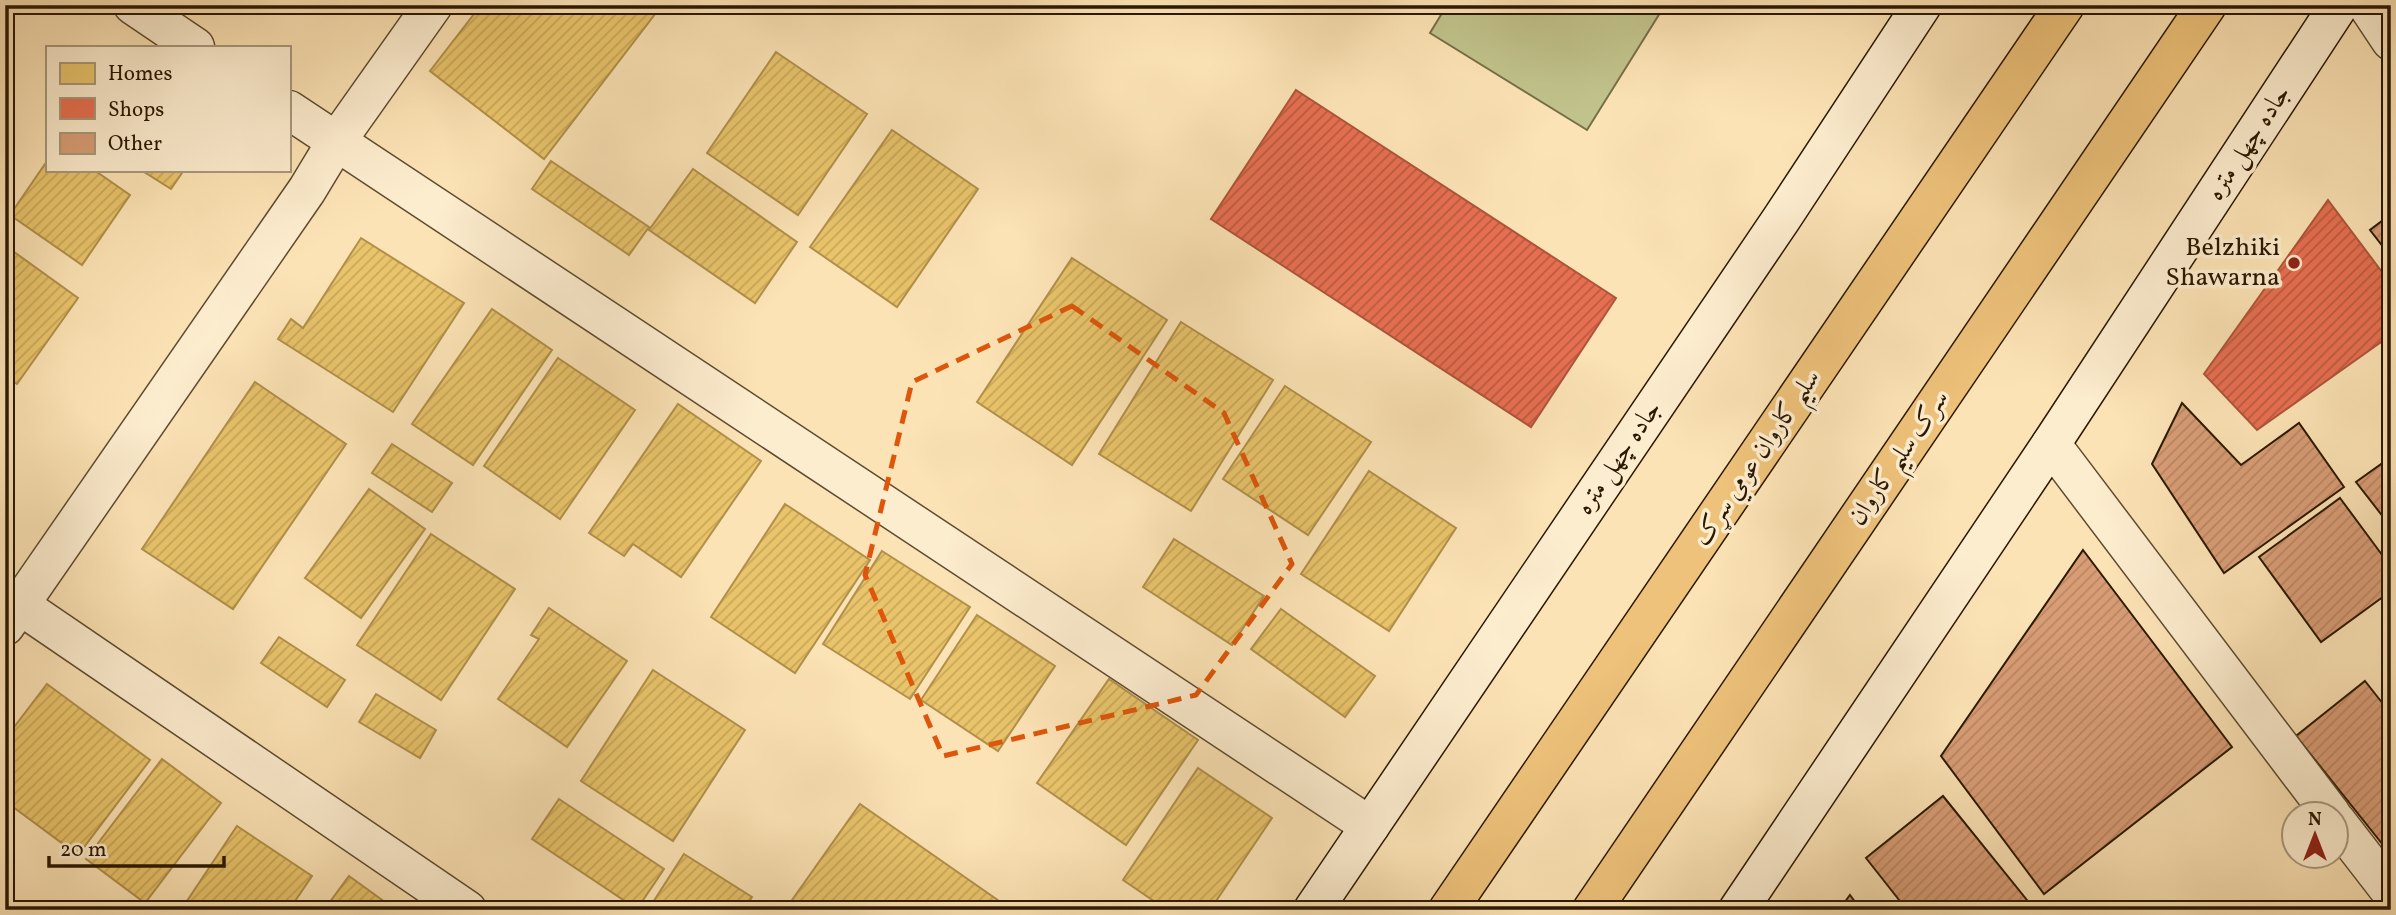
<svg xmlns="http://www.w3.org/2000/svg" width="2396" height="915" viewBox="0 0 2396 915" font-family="Vollkorn,Amiri,serif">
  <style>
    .green { fill: #c1c38c; stroke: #766e46; stroke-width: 2 }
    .homes { fill: url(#homes-hatch); stroke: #b0904a; stroke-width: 2 }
    .shops { fill: url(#shops-hatch); stroke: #ae5539; stroke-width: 2 }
    .building { fill: url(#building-hatch); stroke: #2a1801; stroke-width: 2 }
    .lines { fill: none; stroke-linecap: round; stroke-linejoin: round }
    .street-casing { stroke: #5e4b2e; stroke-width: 41 }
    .secondary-casing { stroke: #2a1801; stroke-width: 41 }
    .primary-casing { stroke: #2a1801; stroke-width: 41 }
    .street { stroke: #fdedcf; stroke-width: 38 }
    .secondary { stroke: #fdedcf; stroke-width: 38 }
    .primary { stroke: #eec27a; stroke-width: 38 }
    .marked { fill: none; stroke: #de560b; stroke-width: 5; stroke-dasharray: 14 9; stroke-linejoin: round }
    .poi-dot { fill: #8f2418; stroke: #fdedcf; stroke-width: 2.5 }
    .labels { text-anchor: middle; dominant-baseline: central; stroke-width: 7; stroke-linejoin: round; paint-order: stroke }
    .street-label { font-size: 26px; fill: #2a1801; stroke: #fdedcf }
    .poi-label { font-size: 26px; fill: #2a1801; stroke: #fdedcf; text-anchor: end }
  </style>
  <defs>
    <pattern id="homes-hatch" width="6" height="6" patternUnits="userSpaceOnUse" patternTransform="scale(1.75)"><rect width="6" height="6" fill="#e9c46a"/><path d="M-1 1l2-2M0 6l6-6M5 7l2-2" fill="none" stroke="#c8a85a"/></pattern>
    <pattern id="shops-hatch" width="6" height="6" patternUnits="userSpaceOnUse" patternTransform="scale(1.75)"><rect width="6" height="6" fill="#e76f51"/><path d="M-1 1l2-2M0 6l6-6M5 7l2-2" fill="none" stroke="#bb5a41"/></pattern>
    <pattern id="building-hatch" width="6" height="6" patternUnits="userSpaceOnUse" patternTransform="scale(1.75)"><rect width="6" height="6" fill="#d99d76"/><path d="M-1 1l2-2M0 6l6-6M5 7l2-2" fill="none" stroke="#ba8664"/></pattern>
  </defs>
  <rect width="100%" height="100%" fill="#fce3b5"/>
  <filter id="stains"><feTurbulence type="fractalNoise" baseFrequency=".00286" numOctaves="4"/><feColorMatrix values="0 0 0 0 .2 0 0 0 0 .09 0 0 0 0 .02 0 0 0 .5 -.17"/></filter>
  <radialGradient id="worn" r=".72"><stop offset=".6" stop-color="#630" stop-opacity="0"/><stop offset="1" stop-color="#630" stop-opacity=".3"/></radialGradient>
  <!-- green -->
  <path class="green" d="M1447,5H1665L1587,130L1430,33Z"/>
  <!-- homes -->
  <g class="homes">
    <path d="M5,5H14L5,17Z"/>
    <path d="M481,5H662L544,159L430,71Z"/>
    <path d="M776,52L867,114L798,215L707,153Z"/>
    <path d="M892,130L978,189L897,307L810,247Z"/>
    <path d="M47,161V170H94L130,195L82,265L10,215Z"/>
    <path d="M551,161L649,227L629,255L532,189Z"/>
    <path d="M693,169L797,242L755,303L649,230Z"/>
    <path d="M141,170H184L171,189Z"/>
    <path d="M361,238L464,303L393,412L278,339L291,319L303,328Z"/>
    <path d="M10,249L78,298L17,384L5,376V256Z"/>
    <path d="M1072,258L1167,320L1072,465L977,402Z"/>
    <path d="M492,309L552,350L473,465L412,424Z"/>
    <path d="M1181,322L1273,380L1191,511L1099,454Z"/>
    <path d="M558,358L635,410L560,519L484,466Z"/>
    <path d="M255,382L346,444L233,609L142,549Z"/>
    <path d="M1285,386L1371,442L1308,535L1223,479Z"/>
    <path d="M678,404L761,461L681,577L633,544L624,556L589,533Z"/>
    <path d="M392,444L452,483L432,512L372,473Z"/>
    <path d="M1369,471L1456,528L1389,631L1301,574Z"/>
    <path d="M369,489L425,529L361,618L305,578Z"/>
    <path d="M785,504L870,560L795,673L711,617Z"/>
    <path d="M431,534L515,589L441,700L357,645Z"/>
    <path d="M1174,539L1264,596L1232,645L1143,587Z"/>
    <path d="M882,551L970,607L910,699L823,644Z"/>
    <path d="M549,608L627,661L567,747L498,699L539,639L531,635Z"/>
    <path d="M1281,609L1375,676L1345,717L1251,649Z"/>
    <path d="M977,615L1055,666L998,751L921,700Z"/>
    <path d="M279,637L345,680L327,707L261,663Z"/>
    <path d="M653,670L745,730L673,841L581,781Z"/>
    <path d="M1109,679L1198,740L1126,845L1037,783Z"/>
    <path d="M47,684L150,760L78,855L5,801V739Z"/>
    <path d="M376,694L436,730L420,758L359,722Z"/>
    <path d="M162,759L221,803L145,903L86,859Z"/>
    <path d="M1198,768L1272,818L1210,910H1167L1123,880Z"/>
    <path d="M559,799L664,869L637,909L532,839Z"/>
    <path d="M860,804L1012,910H785Z"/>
    <path d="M237,826L312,876L289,910H181Z"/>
    <path d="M684,854L752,897L744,910H648Z"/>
    <path d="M349,876L396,910H324Z"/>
  </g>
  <!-- shops -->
  <g class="shops">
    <path d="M1296,90L1616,298L1531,427L1211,219Z"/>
    <path d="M2328,200L2391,284V335L2257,430L2204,374Z"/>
  </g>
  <!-- building -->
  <g class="building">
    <path d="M2391,214V257L2370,230Z"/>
    <path d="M2182,403L2241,465L2299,423L2344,487L2224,573L2152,464Z"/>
    <path d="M2391,457V527L2356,482Z"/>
    <path d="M2340,498L2391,567V591L2321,642L2259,557Z"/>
    <path d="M2083,550L2232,747L2044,894L1941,756Z"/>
    <path d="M2365,681L2391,714V855L2296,736Z"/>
    <path d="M1943,796L2035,910H1907L1866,858Z"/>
    <path d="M1850,895L1861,910H1839Z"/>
    <path d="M2109,903L2115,910H2101Z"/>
  </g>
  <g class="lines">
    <defs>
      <g id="street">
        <path d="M133,5L195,47"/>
        <path d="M2367,5L2391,41"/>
        <path d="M289,110L1370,826"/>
        <path d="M2051,444L2331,814"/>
        <path d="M5,595L467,910"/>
        <path d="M5,626L307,190L336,142L433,5"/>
        <path d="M2336,821L2391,892"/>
      </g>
      <g id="secondary">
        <path d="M1313,910L1782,218L1922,5"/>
        <path d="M1738,910L2051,444L2339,5"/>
      </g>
      <g id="primary">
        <path d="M1448,910L2065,5"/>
        <path d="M1592,910L2207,5"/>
      </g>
    </defs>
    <!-- street casing -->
    <use href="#street" class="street-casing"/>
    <!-- secondary casing -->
    <use href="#secondary" class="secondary-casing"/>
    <!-- primary casing -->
    <use href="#primary" class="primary-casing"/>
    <!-- street -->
    <use href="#street" class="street"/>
    <!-- secondary -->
    <use href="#secondary" class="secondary"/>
    <!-- primary -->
    <use href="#primary" class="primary"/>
  </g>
  <!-- marked area -->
  <path class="marked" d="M1072,306L1224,413L1292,564L1196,695L943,756L865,575L912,382Z"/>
  <!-- markers -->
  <circle class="poi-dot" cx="2294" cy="263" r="7"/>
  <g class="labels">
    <!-- street labels -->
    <g class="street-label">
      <text transform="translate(2249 143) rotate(-57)">جاده چهل متره</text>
      <text transform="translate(1619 458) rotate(-56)">جاده چهل متره</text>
      <text transform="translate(1757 458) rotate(-56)">سلیم کاروان عومي سړک</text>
      <text transform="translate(1899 458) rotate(-56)">سرک سلیم کاروان</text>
    </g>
    <!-- poi labels -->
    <g class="poi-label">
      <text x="2280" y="248">Belzhiki<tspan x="2280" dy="30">Shawarna</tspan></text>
    </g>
  </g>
  <!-- margin -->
  <rect width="2396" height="915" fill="none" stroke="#fce3b5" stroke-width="28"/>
  <rect x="7" y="7" width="2382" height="901" fill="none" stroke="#2a1801" stroke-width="3.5"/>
  <rect x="14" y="14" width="2368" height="887" fill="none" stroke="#2a1801" stroke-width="2"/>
  <!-- legend -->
  <rect x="46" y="46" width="245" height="126" fill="#fdedcf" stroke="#a9987d" stroke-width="2"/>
  <rect x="60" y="63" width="35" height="21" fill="#e9c46a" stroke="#a9987d" stroke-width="2"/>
  <text x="108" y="80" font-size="21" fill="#2a1801">Homes</text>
  <rect x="60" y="98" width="35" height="21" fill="#e76f51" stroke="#a9987d" stroke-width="2"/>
  <text x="108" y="116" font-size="21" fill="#2a1801">Shops</text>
  <rect x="60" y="133" width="35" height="21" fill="#d99d76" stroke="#a9987d" stroke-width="2"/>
  <text x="108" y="150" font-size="21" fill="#2a1801">Other</text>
  <!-- north arrow -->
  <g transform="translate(2315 835)"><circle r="33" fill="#fdedcf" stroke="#a9987d" stroke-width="2"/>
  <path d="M0-5L12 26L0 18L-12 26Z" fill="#8f2418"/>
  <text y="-10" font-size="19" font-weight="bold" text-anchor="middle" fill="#2a1801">N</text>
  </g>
  <!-- scale -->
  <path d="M49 856v10h175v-10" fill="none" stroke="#2a1801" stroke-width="3.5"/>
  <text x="60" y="856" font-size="21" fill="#2a1801" stroke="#fdedcf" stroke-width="5" paint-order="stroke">20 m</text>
  <rect width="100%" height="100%" filter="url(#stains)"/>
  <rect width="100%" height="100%" fill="url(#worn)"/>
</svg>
